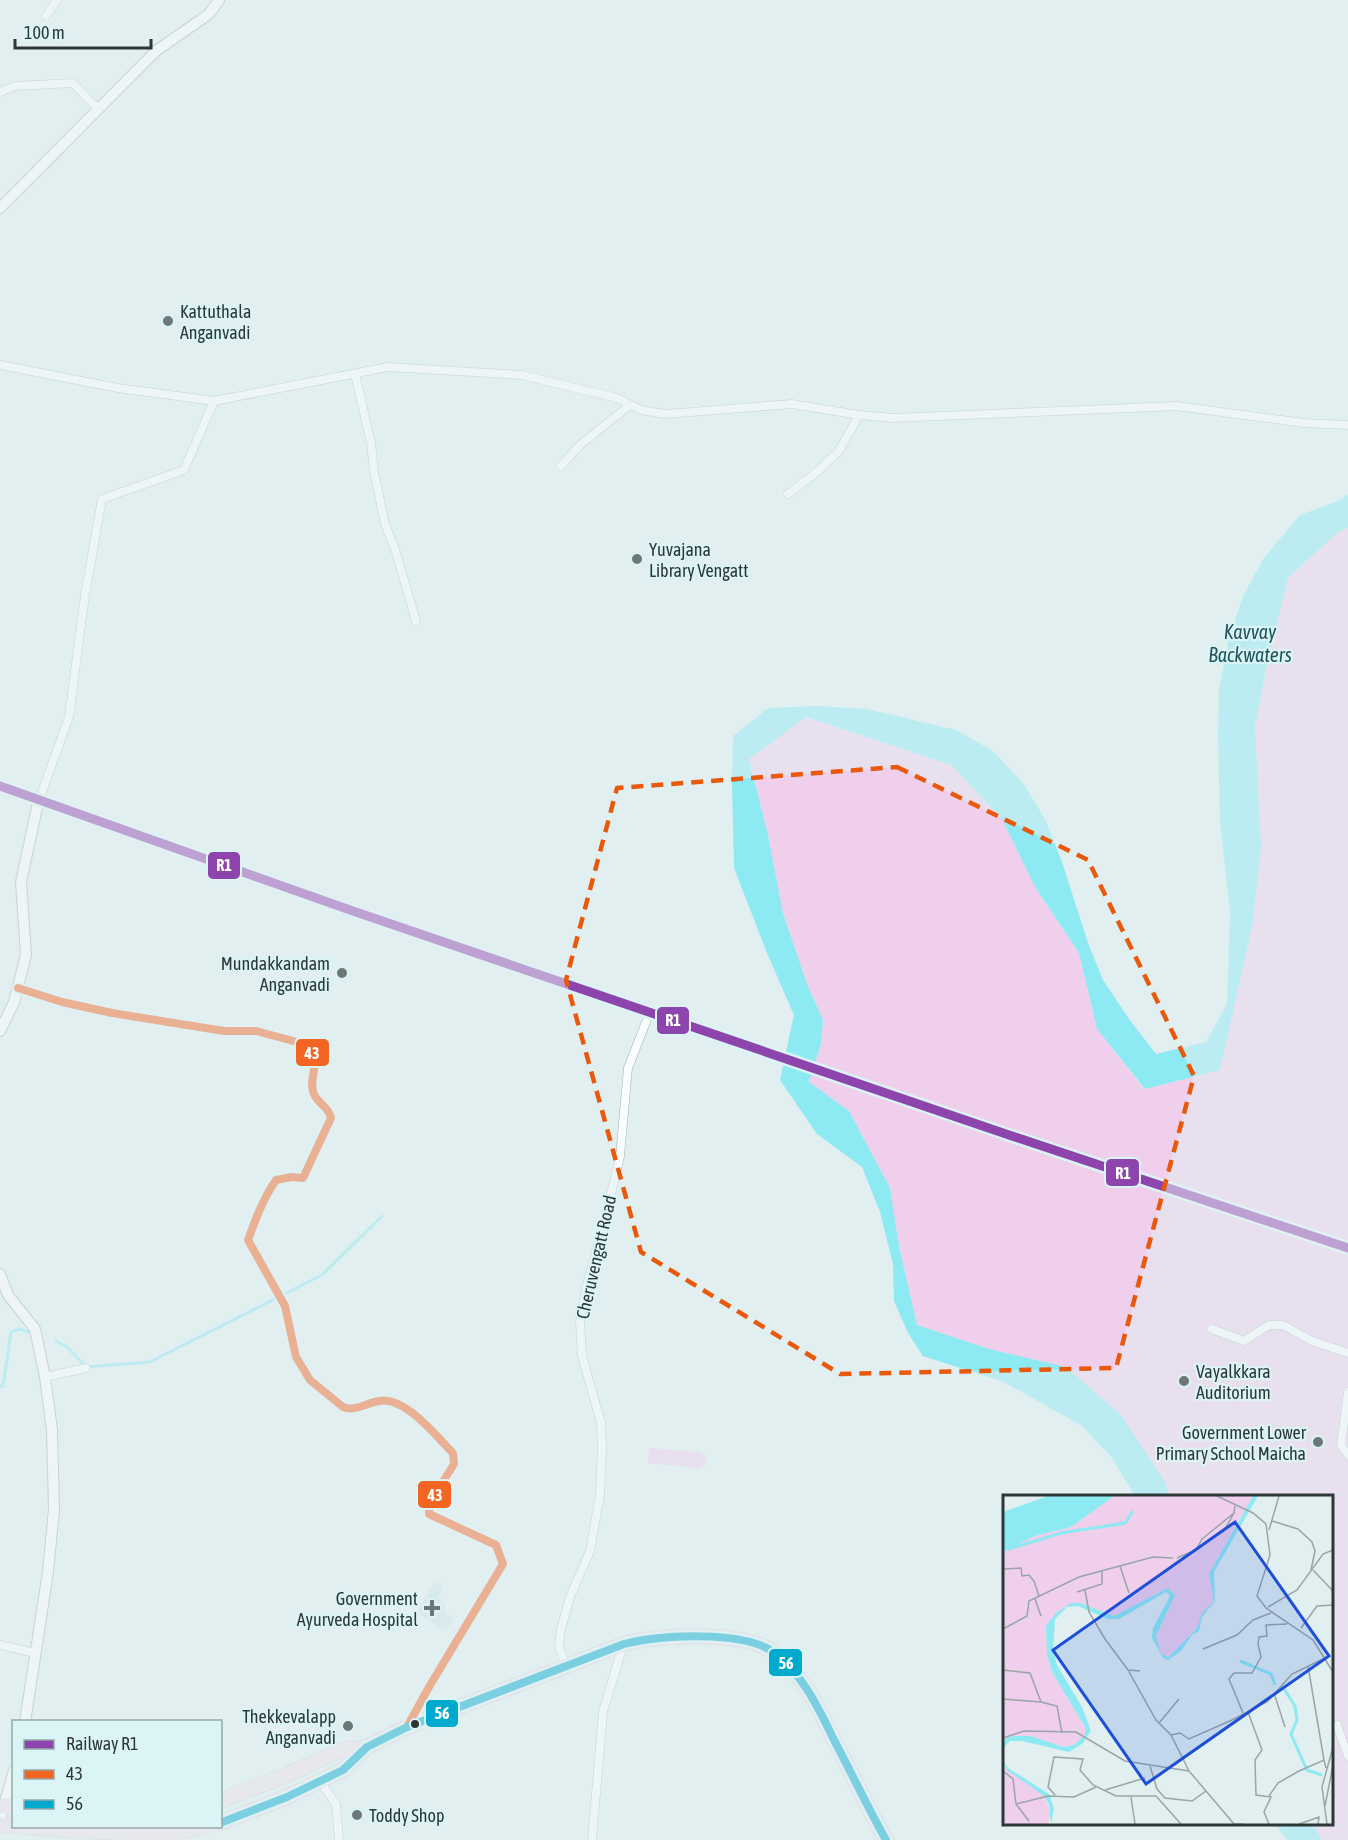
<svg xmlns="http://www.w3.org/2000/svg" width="1348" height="1840" viewBox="0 0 1348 1840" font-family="'Asap Condensed',sans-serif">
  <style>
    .built { fill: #cce4e7 }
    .green { fill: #efcfec }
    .water { fill: #8de9f2 }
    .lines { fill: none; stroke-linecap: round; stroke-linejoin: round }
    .stream { stroke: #8de9f2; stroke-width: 3 }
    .street-casing { stroke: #a6b1b1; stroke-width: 9 }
    .secondary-casing { stroke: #a6b1b1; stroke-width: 12 }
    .highway-casing { stroke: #c3caca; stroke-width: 16 }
    .street { stroke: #fafdfd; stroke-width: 8 }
    .secondary { stroke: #fafdfd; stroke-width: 10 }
    .highway { stroke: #ebe1eb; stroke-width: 15 }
    .bus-1-casing { stroke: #dbf4f6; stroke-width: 12 }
    .bus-2-casing { stroke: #dbf4f6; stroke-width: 12 }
    .bus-1 { stroke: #f26522; stroke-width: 8 }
    .bus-2 { stroke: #00a9ce; stroke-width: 8 }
    .rail-1-casing { stroke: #dbf4f6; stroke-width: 14 }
    .rail-1 { stroke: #8e44ad; stroke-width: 9 }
    .marked { fill: none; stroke: #e8590c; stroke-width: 4.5; stroke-dasharray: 12 8; stroke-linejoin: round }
    .poi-dot { fill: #6d7778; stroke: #dbf4f6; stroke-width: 2 }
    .bus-dot { fill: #2e3738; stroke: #dbf4f6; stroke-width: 2 }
    .labels { text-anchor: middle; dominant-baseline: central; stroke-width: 4.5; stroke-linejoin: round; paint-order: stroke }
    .poi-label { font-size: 18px; fill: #2e3738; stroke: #dbf4f6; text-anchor: start }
    .street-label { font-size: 18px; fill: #2e3738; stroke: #dbf4f6 }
    .water-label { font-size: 20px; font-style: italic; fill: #20565c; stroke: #dbf4f6 }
    .inset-river { fill: none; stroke: #8de9f2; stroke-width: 3 }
    .inset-road { fill: none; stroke: #99a5a6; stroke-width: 1.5 }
    .view { fill: #1d4ed8; fill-opacity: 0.15; stroke: #1d4ed8; stroke-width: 3 }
    .inset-edge { fill: none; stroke: #2e3738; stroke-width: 3 }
    .line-badge { stroke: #dbf4f6; stroke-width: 2 }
    .badge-label { font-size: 16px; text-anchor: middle; font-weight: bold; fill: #fff }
  </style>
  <rect width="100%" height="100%" fill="#e1eff0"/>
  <!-- built -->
  <path class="built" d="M436,1581L444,1586L437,1598L445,1604L444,1613L454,1619L446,1631L416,1612Z"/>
  <!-- green -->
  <g class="green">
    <path d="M1348,528V1840H1322L1313,1824H1332V1496H1169L1165,1481L989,1349L917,1325L899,1246L890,1188L849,1111L809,1082L821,1044L823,1020L807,984L783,913L768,835L749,759L805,717L951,765L1002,819L1035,887L1079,953L1097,1029L1144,1089L1220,1070L1261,847L1255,726L1269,655L1288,578L1338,532Z"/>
    <path d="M649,1448L698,1452L707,1457L705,1465L698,1468L648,1463Z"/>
  </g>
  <!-- water -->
  <g class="water">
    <path d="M1348,495V528L1338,532L1288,578L1269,655L1255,726L1261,847L1253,922L1220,1070L1145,1089L1097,1029L1079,953L1035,887L1002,819L951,765L806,717L749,759L768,835L783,913L807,984L823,1020L821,1044L809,1082L849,1111L890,1188L899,1246L917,1325L989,1349L1066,1367L1122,1416L1165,1482L1169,1496H1135L1112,1458L1082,1426L1004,1382L923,1356L908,1333L894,1301L893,1264L880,1212L862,1167L817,1134L780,1080L794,1015L767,953L734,868L732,783L733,736L768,708L817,706L867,709L956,730L993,751L1023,783L1045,819L1062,862L1088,943L1103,980L1129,1019L1156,1054L1206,1042L1227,1004L1230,912L1220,821L1218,735L1219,689L1229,638L1243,596L1264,558L1300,515L1335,502Z"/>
    <path d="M1276,1824H1313L1322,1840H1287Z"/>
  </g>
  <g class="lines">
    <!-- stream -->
    <g class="stream">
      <path d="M56,1341L67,1347L86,1367L150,1362L322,1275L382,1216"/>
      <path d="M0,1386H3L11,1332L19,1329L32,1333"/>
    </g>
    <defs>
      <g id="street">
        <path d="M46,16L57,0"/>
        <path d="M0,92L15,86L73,83L98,109"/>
        <path d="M0,365L118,388L214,401L388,367L522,375L617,398L641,410L665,414L792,404L859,415"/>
        <path d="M355,374L371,443L374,472L385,524L395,549L416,621"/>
        <path d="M561,466L580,445L630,405"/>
        <path d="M788,494L818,471L839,451L859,415L893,418L1176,406L1304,423L1348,425"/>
        <path d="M38,803L69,717L85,595L102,499L184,470L214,401"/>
        <path d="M18,988L62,1002L112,1013L224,1031H256L297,1042L314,1054C318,1067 308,1082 314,1094C318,1104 329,1107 331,1118L303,1178L292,1177L276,1180C263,1199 256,1218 248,1240L285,1306L296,1357L310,1380L343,1407C355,1412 366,1403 379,1401C405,1396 436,1436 453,1453L454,1464L429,1504V1514L496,1545L503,1564L429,1687L408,1725"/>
        <path d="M1212,1329L1244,1341L1269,1325H1283L1312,1341L1348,1353"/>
        <path d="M45,1377L86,1368"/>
        <path d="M1348,1392L1341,1445L1348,1455"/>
        <path d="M0,1645L35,1653"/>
        <path d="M566,1667L559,1646L561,1629L570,1597L590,1551L600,1495L602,1447L601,1423L582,1356L580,1321L587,1284L605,1220L620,1156L628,1068L646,1022"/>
        <path d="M1337,1725L1348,1756"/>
        <path d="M319,1780L336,1804L339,1840"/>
        <path d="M592,1840L603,1712L623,1645"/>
      </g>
      <g id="secondary">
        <path d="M0,208L156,51L209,14L219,0"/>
        <path d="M0,1031L14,1002L26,955L21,882L38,803"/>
        <path d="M0,1274L8,1295L35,1329L45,1377L52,1430L54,1509L48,1572L25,1722"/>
        <path d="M0,1819L14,1771"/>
      </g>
      <g id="highway">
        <path d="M220,1801L287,1775L338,1751L367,1747"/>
        <path d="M0,1806H14"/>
        <path d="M220,1823L287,1797L343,1770L367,1747L407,1727L624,1644C659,1635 743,1630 773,1652C803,1674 819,1709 835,1742C852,1774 868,1808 886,1840"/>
        <path d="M0,1825L14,1826"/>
        <path d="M17,1826L77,1831L172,1834L205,1826"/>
      </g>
    </defs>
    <!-- street casing -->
    <use href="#street" class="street-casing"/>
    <!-- secondary casing -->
    <use href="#secondary" class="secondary-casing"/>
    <!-- highway casing -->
    <use href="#highway" class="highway-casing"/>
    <!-- street -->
    <use href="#street" class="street"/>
    <!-- secondary -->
    <use href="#secondary" class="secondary"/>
    <!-- highway -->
    <use href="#highway" class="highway"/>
    <defs>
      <path id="bus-1" d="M18,988L62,1002L112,1013L224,1031H256L297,1042L314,1054C318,1067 308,1082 314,1094C318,1104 329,1107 331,1118L303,1178L292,1177L276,1180C263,1199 256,1218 248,1240L285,1306L296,1357L310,1380L343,1407C355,1412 366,1403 379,1401C405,1396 436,1436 453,1453L454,1464L429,1504V1514L496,1545L503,1564L429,1687L407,1727"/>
      <path id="bus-2" d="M220,1823L287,1797L343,1770L367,1747L407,1727L624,1644C659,1635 743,1630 773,1652C803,1674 819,1709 835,1742C852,1774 868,1808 886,1840"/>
    </defs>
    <!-- bus-1 casing -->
    <use href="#bus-1" class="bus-1-casing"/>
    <!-- bus-2 casing -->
    <use href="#bus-2" class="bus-2-casing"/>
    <!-- bus-1 -->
    <use href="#bus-1" class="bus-1"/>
    <!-- bus-2 -->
    <use href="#bus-2" class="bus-2"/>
    <defs>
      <path id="rail-1" d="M0,786L350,910L1009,1135L1348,1248"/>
    </defs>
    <!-- rail-1 casing -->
    <use href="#rail-1" class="rail-1-casing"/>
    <!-- rail-1 -->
    <use href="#rail-1" class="rail-1"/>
  </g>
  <!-- marked area -->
  <path d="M0 0H1348V1840H0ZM897,767L1088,860L1194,1076L1116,1368L840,1374L641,1252L566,980L617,788Z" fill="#e1eff0" fill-opacity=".55" fill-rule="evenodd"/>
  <path class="marked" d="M897,767L1088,860L1194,1076L1116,1368L840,1374L641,1252L566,980L617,788Z"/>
  <!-- markers -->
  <g class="poi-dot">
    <circle cx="168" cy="321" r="6"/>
    <circle cx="637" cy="559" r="6"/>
    <circle cx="342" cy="973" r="6"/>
    <circle cx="1184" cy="1381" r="6"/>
    <circle cx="1318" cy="1442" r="6"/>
    <path d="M429 1599h6v6h6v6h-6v6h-6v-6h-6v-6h6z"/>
    <circle cx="348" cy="1726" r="6"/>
    <circle cx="357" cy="1815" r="6"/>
  </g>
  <circle class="bus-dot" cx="415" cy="1724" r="5"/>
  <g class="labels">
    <!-- poi labels -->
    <g class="poi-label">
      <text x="180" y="311">Kattuthala<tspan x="180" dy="21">Anganvadi</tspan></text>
      <text x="649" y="549">Yuvajana<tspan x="649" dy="21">Library Vengatt</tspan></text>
      <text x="330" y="963" text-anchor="end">Mundakkandam<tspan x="330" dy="21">Anganvadi</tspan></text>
      <text x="1196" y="1371">Vayalkkara<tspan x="1196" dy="21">Auditorium</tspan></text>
      <text x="1306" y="1432" text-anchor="end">Government Lower<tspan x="1306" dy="21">Primary School Maicha</tspan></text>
      <text x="418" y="1598" text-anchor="end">Government<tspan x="418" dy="21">Ayurveda Hospital</tspan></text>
      <text x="336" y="1716" text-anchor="end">Thekkevalapp<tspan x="336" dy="21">Anganvadi</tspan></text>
      <text x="369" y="1815">Toddy Shop</text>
    </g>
    <!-- street labels -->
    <g class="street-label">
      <text transform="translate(596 1257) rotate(-77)">Cheruvengatt Road</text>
    </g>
    <!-- water labels -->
    <g class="water-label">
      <text x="1250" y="631">Kavvay<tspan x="1250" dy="23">Backwaters</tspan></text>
    </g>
  </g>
  <!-- overview -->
  <g transform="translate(1003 1495)">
    <rect width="330" height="330" fill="#e1eff0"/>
    <path d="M111,1H250L206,79L211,106L199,118L194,133L166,162L158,159L153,141L172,100L165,94L111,121L77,108L60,112L43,131L44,159L49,177L82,232V240L71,250L61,252L27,241L0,245V57L32,41L68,32ZM0,270L41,301L48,318L45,329H0Z" fill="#efcfec"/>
    <path d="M45,1H111L68,32L32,41L0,57V17ZM250,1H255L211,77L212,106L199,122L196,136L189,140L178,156L165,165L160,163L149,143L150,133L167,101L163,97L116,124H104L75,111L64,112L52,124L50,155L54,170L79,212L88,236L79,249L66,257L19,246H7L0,253V245L9,241H27L61,252L71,250L82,240V232L49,177L44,159L43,131L53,118L68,108H77L111,121L165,93L172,100L153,141L158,159L166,162L194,133L199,118L211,106L206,79ZM0,265L5,273L46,299L51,314L48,329L46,309L41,301L4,275Z" fill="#8de9f2"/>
    <path class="inset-river" d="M0,52L6,54L58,38L122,28L130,16M237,166L268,179L272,190M277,194L280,192L292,211L294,225L288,239L299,264L304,275L319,280"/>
    <path class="inset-road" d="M214,1L250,18L263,29L267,60L254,101L263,113L310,145L330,177M269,26L295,34L309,47L312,56L308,75M266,35L276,1M221,36L231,18M174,63L193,55L199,44L231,18L232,11M117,71L126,98M0,74L18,73L19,81L26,80L31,86L36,101M310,75L330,96M82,95L86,117L102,144L125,175L137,176M74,97L99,89V76M32,104L38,121M265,112L294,95L320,59L330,55M298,133L314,111L330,110M0,134L24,121L26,106L76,82L150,62L170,63M200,154L234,140L250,125L268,118M305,171L321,265M0,175L27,178L38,207L54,211L59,238M125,175L153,225L168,240L186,276M271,198L282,232M0,204L37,207M245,217L259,255L252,265L253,300L268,302L261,317L266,329M240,218L226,184L231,178H249L258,162L255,149L256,142L264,141L263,130L284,129M156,228L176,204M168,240L177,238L186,244L229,225L264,207L289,179L320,164M0,243L21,236L73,237L122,266L186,276L231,329H240M147,271L154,294L162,303L189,306L203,296M0,276L10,284L13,309L26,326M102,295L142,283M52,300L45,292L51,262L80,264L77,275L90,290L113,301H153L178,329M266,301L275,288L296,276L321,265L323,273M128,302L132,329M13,309L45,301L71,302L93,292M322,311L330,270M296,329L316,322L315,329M324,329L319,292L330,252"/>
    <path class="view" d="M232,27L326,161L143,289L50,155Z"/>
    <rect width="330" height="330" class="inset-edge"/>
  </g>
  <g class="line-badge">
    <rect x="207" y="851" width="34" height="29" rx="6" fill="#8e44ad"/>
    <rect x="656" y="1006" width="34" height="29" rx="6" fill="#8e44ad"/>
    <rect x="295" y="1038" width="35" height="29" rx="6" fill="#f26522"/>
    <rect x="1105" y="1158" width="35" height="29" rx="6" fill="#8e44ad"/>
    <rect x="417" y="1480" width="35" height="29" rx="6" fill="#f26522"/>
    <rect x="768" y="1648" width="35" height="29" rx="6" fill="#00a9ce"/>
    <rect x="425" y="1699" width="34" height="29" rx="6" fill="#00a9ce"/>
  </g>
  <g class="badge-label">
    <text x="224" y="871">R1</text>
    <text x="673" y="1026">R1</text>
    <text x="312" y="1059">43</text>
    <text x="1123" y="1179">R1</text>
    <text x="435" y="1501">43</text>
    <text x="786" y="1669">56</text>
    <text x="442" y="1719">56</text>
  </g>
  <!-- legend -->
  <rect x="12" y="1720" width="210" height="108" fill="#dbf4f6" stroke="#96a8aa" stroke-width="1.5"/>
  <rect x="24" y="1740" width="30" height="9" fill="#8e44ad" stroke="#96a8aa" stroke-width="1.5"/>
  <text x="66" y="1750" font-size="18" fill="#2e3738">Railway R1</text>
  <rect x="24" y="1770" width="30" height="9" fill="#f26522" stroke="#96a8aa" stroke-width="1.5"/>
  <text x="66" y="1780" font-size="18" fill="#2e3738">43</text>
  <rect x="24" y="1800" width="30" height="9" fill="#00a9ce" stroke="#96a8aa" stroke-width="1.5"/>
  <text x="66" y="1810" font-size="18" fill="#2e3738">56</text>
  <!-- scale -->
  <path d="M15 39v9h136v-9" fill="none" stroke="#2e3738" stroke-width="3"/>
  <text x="24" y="39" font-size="18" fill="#2e3738" stroke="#dbf4f6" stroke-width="4.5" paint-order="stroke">100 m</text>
</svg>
